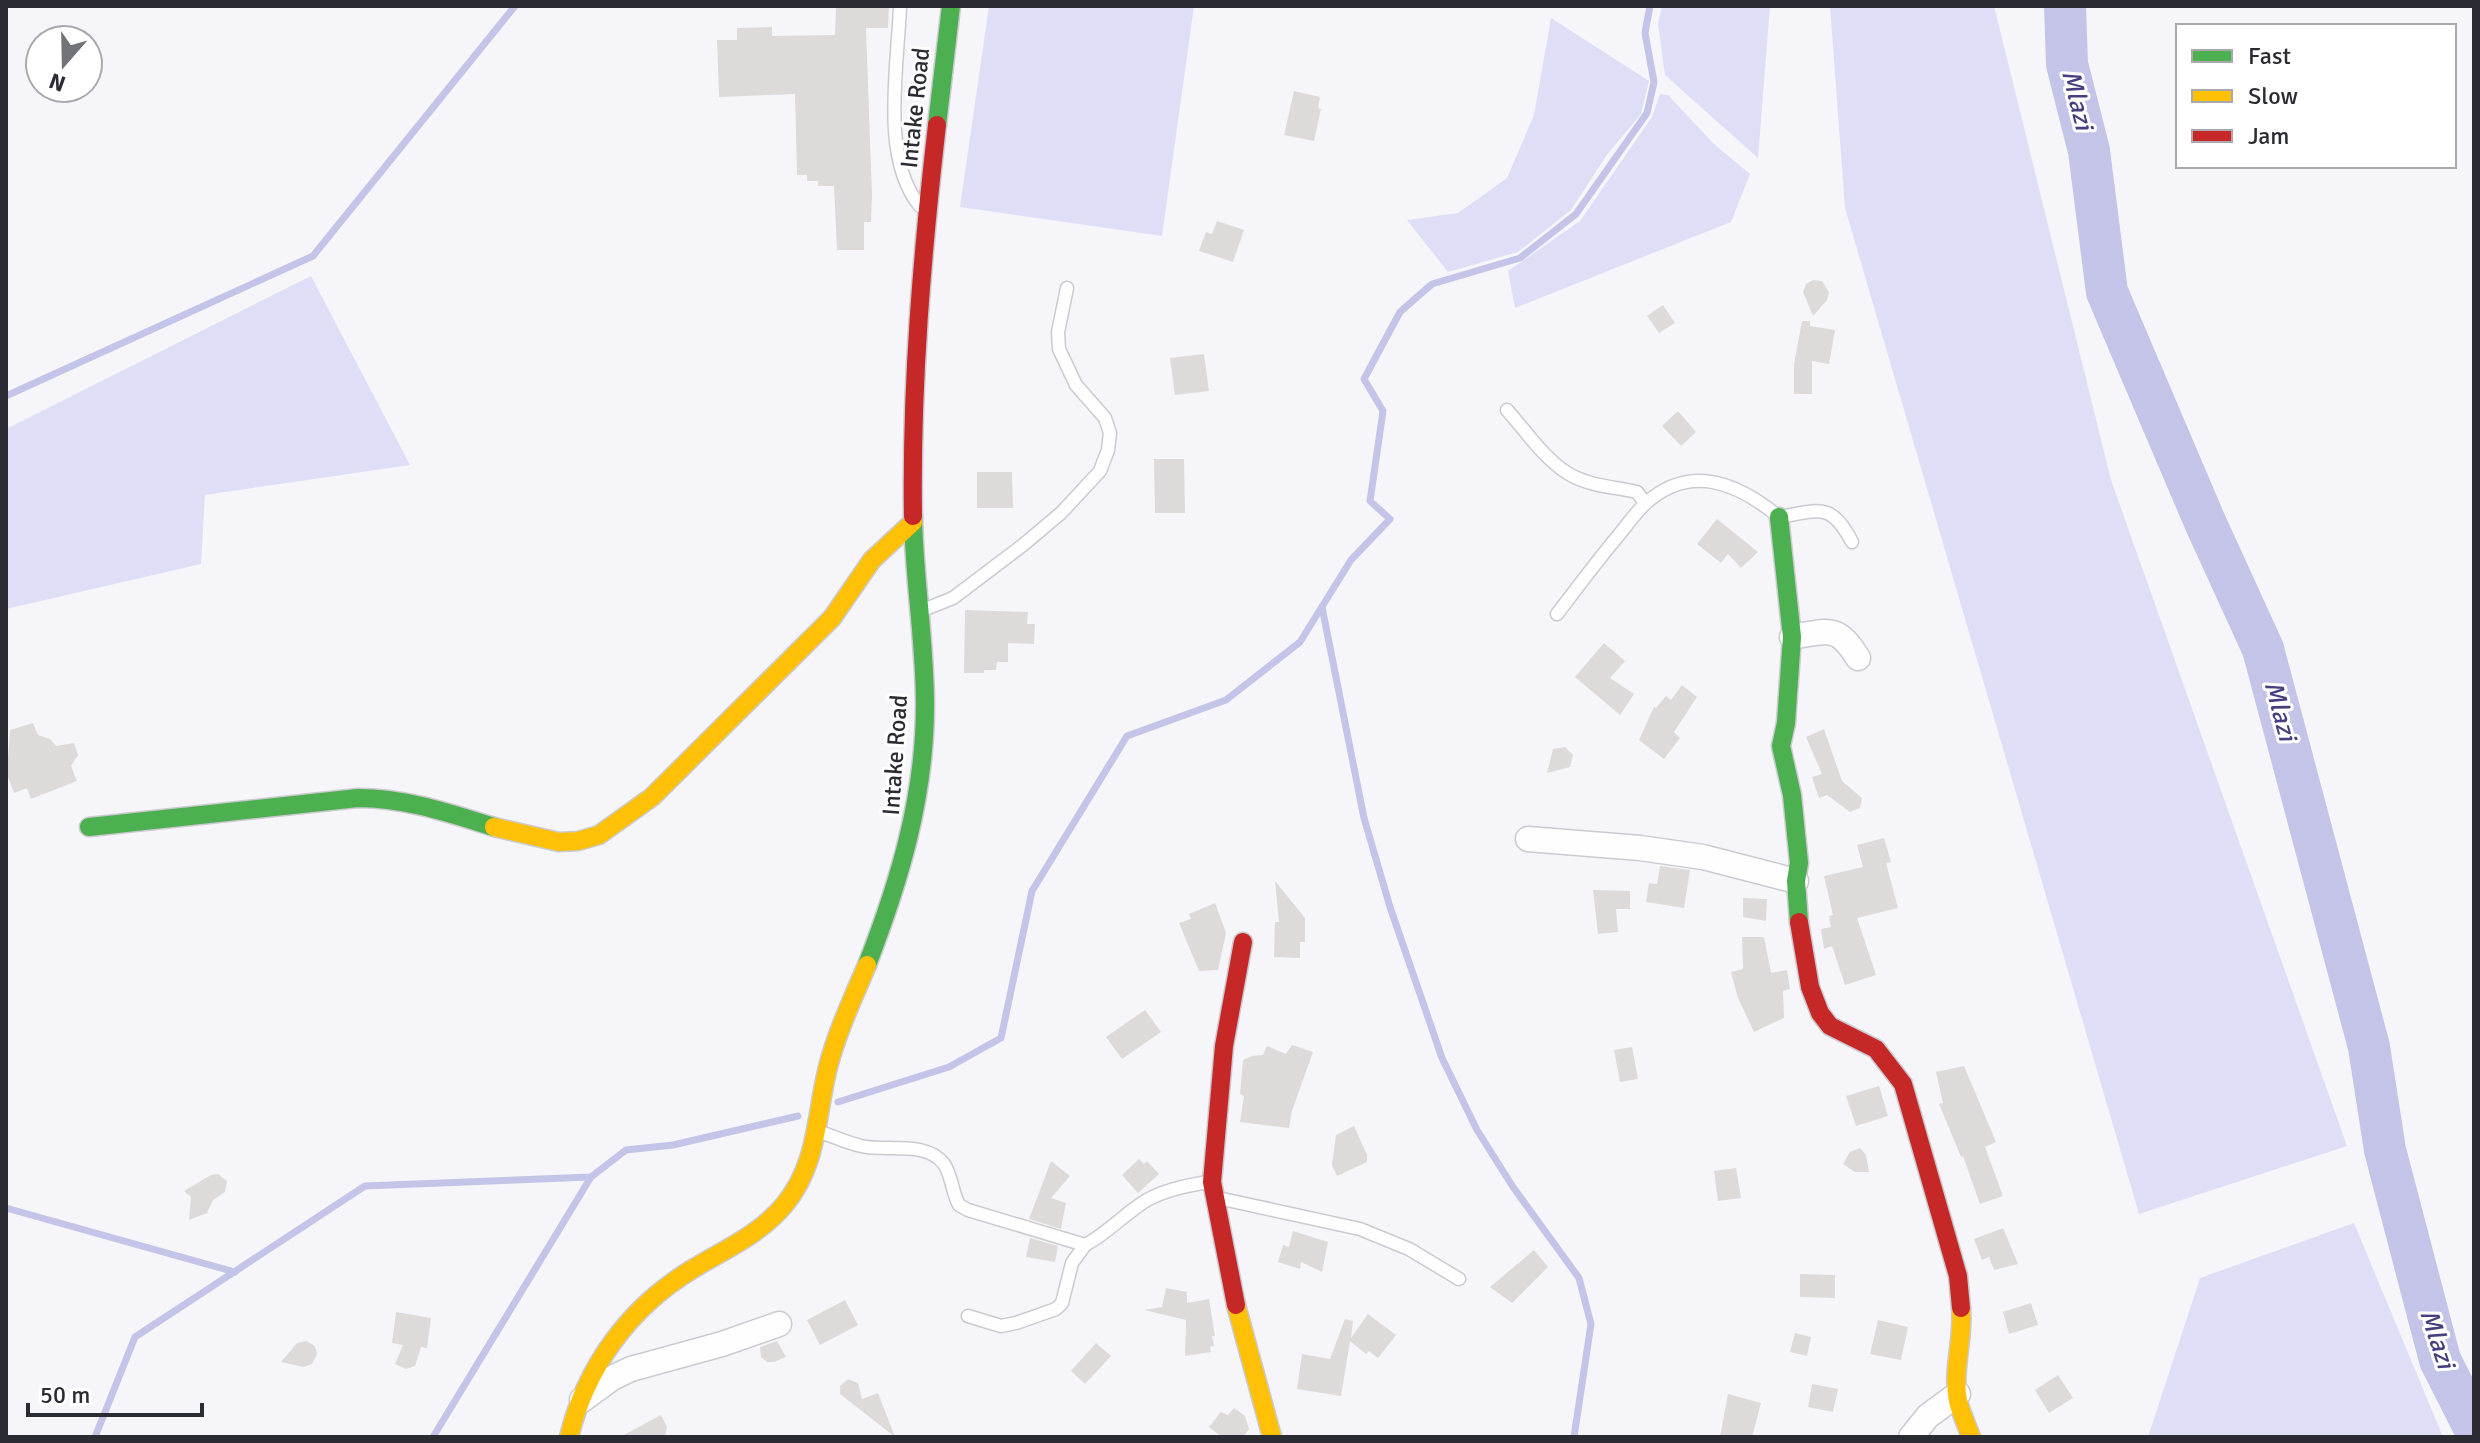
<svg xmlns="http://www.w3.org/2000/svg" width="2480" height="1443" viewBox="0 0 2480 1443" font-family="Signika,sans-serif">
  <style>
    .green { fill: #dedef7 }
    .lines { fill: none; stroke-linecap: round; stroke-linejoin: round }
    .stream { stroke: #c4c4e8; stroke-width: 7 }
    .river { stroke: #c4c4e8; stroke-width: 42 }
    .building { fill: #dddad9 }
    .lane-casing { stroke: #cacad0; stroke-width: 15 }
    .street-casing { stroke: #cacad0; stroke-width: 27 }
    .fast-casing { stroke: #cacad0; stroke-width: 21 }
    .slow-casing { stroke: #cacad0; stroke-width: 21 }
    .jam-casing { stroke: #cacad0; stroke-width: 21 }
    .lane { stroke: #fefefe; stroke-width: 12 }
    .street { stroke: #fefefe; stroke-width: 24 }
    .fast { stroke: #4caf50; stroke-width: 18 }
    .slow { stroke: #ffc107; stroke-width: 18 }
    .jam { stroke: #c62828; stroke-width: 18 }
    .labels { text-anchor: middle; dominant-baseline: central; stroke-width: 6; stroke-linejoin: round; paint-order: stroke }
    .street-label { font-size: 24px; fill: #2b2b33; stroke: #fff }
    .water-label { font-size: 26px; font-style: italic; fill: #463f7e; stroke: #fff }
  </style>
  <rect width="100%" height="100%" fill="#f6f6fa"/>
  <!-- green -->
  <g class="green">
    <path d="M989,6H1194L1162,236L960,207Z"/>
    <path d="M1662,6H1770L1758,158L1665,75L1658,24Z"/>
    <path d="M1830,6H1994L2111,480L2347,1146L2139,1214L1845,208Z"/>
    <path d="M1551,18L1649,81L1641,114L1606,156L1571,210L1518,252L1448,272L1407,220L1458,213L1507,178L1534,115Z"/>
    <path d="M1660,94L1668,95L1714,144L1750,174L1731,222L1515,308L1508,271L1580,221L1652,117Z"/>
    <path d="M311,276L410,465L205,495L201,564L6,609V429Z"/>
    <path d="M2354,1223L2443,1437H2148L2200,1278Z"/>
  </g>
  <g class="lines">
    <!-- stream -->
    <g class="stream">
      <path d="M6,396L313,256L515,6"/>
      <path d="M1322,607L1364,818L1390,907L1442,1058L1477,1130L1513,1187L1579,1278L1591,1324L1574,1437"/>
      <path d="M838,1102L949,1067L1001,1038L1032,891L1127,736L1226,700L1300,642L1351,560L1390,519L1370,501L1383,411L1364,379L1400,312L1432,284L1520,258L1576,214L1647,113L1654,82L1645,33L1650,6"/>
      <path d="M6,1208L235,1272"/>
      <path d="M95,1437L135,1337L365,1186L591,1177L626,1150L673,1145L798,1116"/>
      <path d="M433,1437L591,1177"/>
    </g>
    <!-- river -->
    <path class="river" d="M2065,6L2067,64L2089,151L2107,292L2205,522L2263,649L2369,1047L2385,1150L2440,1360L2474,1427"/>
  </g>
  <!-- building -->
  <g class="building">
    <path d="M836,6H889L888,28H866L872,195L871,222H864V250H837L834,186H818V181H807V175H797L795,94L719,97L717,40H737V28L772,27V36L835,35Z"/>
    <path d="M1294,91L1320,97L1318,108L1321,109L1314,141L1284,135Z"/>
    <path d="M1217,221L1244,230L1233,262L1199,251L1206,232L1212,234Z"/>
    <path d="M1813,280L1822,281L1829,292L1827,300L1813,316L1803,292L1806,284Z"/>
    <path d="M1663,305L1675,323L1659,333L1647,316Z"/>
    <path d="M1802,321H1810V326L1835,330L1829,364L1812,361V394H1794V364Z"/>
    <path d="M1204,354L1209,391L1175,395L1170,358Z"/>
    <path d="M1678,411L1696,432L1681,446L1662,426Z"/>
    <path d="M1154,459H1184L1185,513H1155Z"/>
    <path d="M977,472H1012L1013,508H977Z"/>
    <path d="M1717,519L1758,552L1741,568L1728,554L1721,563L1697,544Z"/>
    <path d="M965,610L1028,612L1027,624H1035L1034,644L1008,643V662H997L996,670H984V673H964Z"/>
    <path d="M1604,643L1625,661L1610,678L1634,694L1620,715L1575,677Z"/>
    <path d="M1682,685L1697,697L1674,732L1680,738L1664,759L1639,740L1654,707L1656,708L1666,696L1671,700Z"/>
    <path d="M33,723L38,735L50,739L56,746L74,743L78,755L71,766L77,781L31,799L27,788L14,793L7,774L10,730Z"/>
    <path d="M1824,729L1842,781L1862,798L1860,808L1850,812L1827,795L1819,798L1812,777L1822,774L1806,737Z"/>
    <path d="M1565,747L1573,755L1570,767L1547,773L1553,749Z"/>
    <path d="M1884,838L1891,862L1886,863L1898,908L1857,918L1876,975L1845,985L1832,946L1824,949L1821,929L1831,927L1829,916L1833,915L1824,876L1863,867L1857,845Z"/>
    <path d="M1660,866L1690,870L1684,908L1646,902L1649,883L1657,884Z"/>
    <path d="M1275,881L1305,918V942H1300V958L1274,957L1275,922H1279Z"/>
    <path d="M1593,890L1630,891V909H1616L1618,932L1598,934Z"/>
    <path d="M1743,898L1767,899L1766,921L1743,917Z"/>
    <path d="M1215,903L1226,933L1218,970L1199,971L1179,923L1191,919L1189,914Z"/>
    <path d="M1742,937H1764L1771,973L1787,970L1790,989L1783,991L1784,1018L1754,1032L1738,998L1731,972L1743,969Z"/>
    <path d="M1145,1010L1161,1032L1122,1059L1106,1037Z"/>
    <path d="M1292,1045L1313,1052L1292,1111L1289,1128L1240,1122L1244,1096L1240,1094L1243,1060L1252,1056L1263,1055L1267,1046L1286,1054Z"/>
    <path d="M1632,1047L1638,1079L1620,1082L1614,1050Z"/>
    <path d="M1964,1066L1996,1142L1985,1147L2003,1196L1980,1204L1963,1156L1961,1157L1939,1104L1943,1103L1936,1072Z"/>
    <path d="M1879,1086L1888,1116L1856,1126L1846,1096Z"/>
    <path d="M1354,1126L1367,1155V1162L1337,1176L1332,1165L1336,1135Z"/>
    <path d="M1860,1148L1866,1155L1869,1172H1855L1843,1164L1850,1152Z"/>
    <path d="M1139,1159L1144,1164L1147,1161L1159,1174L1138,1193L1122,1175Z"/>
    <path d="M1051,1161L1070,1176L1051,1198L1066,1203L1061,1229L1029,1219Z"/>
    <path d="M1736,1168L1741,1198L1718,1201L1714,1171Z"/>
    <path d="M218,1174L227,1181L225,1192L213,1200L207,1213L189,1220L191,1197L184,1191L211,1175Z"/>
    <path d="M2003,1228L2018,1264L1994,1270L1989,1257L1982,1260L1974,1239Z"/>
    <path d="M1293,1231L1328,1242L1322,1272L1301,1262L1300,1269L1278,1262L1283,1245L1289,1247Z"/>
    <path d="M1030,1238L1058,1246L1055,1262L1026,1257Z"/>
    <path d="M1534,1250L1548,1267L1512,1303L1490,1287Z"/>
    <path d="M1800,1274L1835,1275V1298L1800,1297Z"/>
    <path d="M1166,1288L1187,1292V1303L1209,1299L1215,1336H1212L1214,1346L1210,1347L1211,1352L1185,1356L1186,1320L1144,1310L1162,1307Z"/>
    <path d="M845,1300L858,1325L820,1345L807,1320Z"/>
    <path d="M2031,1303L2038,1325L2009,1334L2003,1312Z"/>
    <path d="M396,1312L431,1318L427,1348L421,1347L415,1366L406,1369L395,1364L403,1345L392,1343Z"/>
    <path d="M1368,1314L1396,1335L1378,1358L1369,1351L1366,1354L1350,1341L1341,1396L1297,1389L1302,1354L1330,1359L1345,1319L1353,1321L1351,1338Z"/>
    <path d="M1878,1320L1908,1327L1901,1360L1870,1354Z"/>
    <path d="M1795,1333L1811,1337L1807,1356L1790,1352Z"/>
    <path d="M306,1341L315,1346L317,1354L312,1364L304,1367L281,1362L297,1343Z"/>
    <path d="M777,1341L786,1357L774,1362H767L761,1357L760,1347Z"/>
    <path d="M1096,1343L1111,1356L1085,1384L1071,1371Z"/>
    <path d="M2058,1375L2073,1398L2049,1413L2035,1390Z"/>
    <path d="M848,1379L858,1383L862,1399L878,1393L895,1437L840,1394V1386Z"/>
    <path d="M1812,1384L1838,1389L1833,1412L1808,1407Z"/>
    <path d="M1728,1394L1761,1403L1752,1437H1720Z"/>
    <path d="M1234,1408L1245,1416L1249,1429L1243,1437H1222L1209,1427L1221,1412L1228,1415Z"/>
    <path d="M661,1415L667,1427L665,1437H620Z"/>
  </g>
  <g class="lines">
    <defs>
      <g id="lane">
        <path d="M900,6C898,65 880,159 920,206"/>
        <path d="M1507,410C1525,430 1545,460 1569,474C1589,486 1615,487 1637,492L1645,503"/>
        <path d="M923,610L953,598L1023,545L1061,513L1100,471L1108,450L1110,433L1105,418L1076,385L1059,349L1058,332L1067,288"/>
        <path d="M1557,614C1577,588 1597,561 1618,536C1627,525 1636,512 1646,503C1691,463 1738,483 1779,517C1820,510 1831,502 1852,542"/>
        <path d="M820,1132C833,1136 847,1143 861,1146C886,1152 926,1140 944,1164C952,1176 952,1192 959,1205L968,1210L1085,1245C1108,1233 1125,1213 1147,1200C1165,1190 1188,1185 1209,1182"/>
        <path d="M1218,1198L1360,1229L1409,1249L1459,1279"/>
        <path d="M968,1316L1001,1326L1016,1323L1056,1309L1062,1303L1072,1263L1085,1245"/>
      </g>
      <g id="street">
        <path d="M1792,637C1828,631 1837,624 1858,658"/>
        <path d="M1528,839L1640,848L1703,857L1796,881"/>
        <path d="M582,1400L612,1378L631,1369L722,1344L779,1324"/>
        <path d="M1911,1437L1928,1416L1958,1394"/>
      </g>
      <g id="fast">
        <path d="M937,125L951,6"/>
        <path d="M1779,517L1792,637L1786,723L1781,746L1792,795L1799,863L1796,881L1799,922"/>
        <path d="M89,827L358,798C405,798 449,813 494,827"/>
        <path d="M867,965C900,880 925,796 925,705C925,641 914,579 913,516"/>
      </g>
      <g id="slow">
        <path d="M494,827L559,842L578,841L599,835L652,797L832,618L872,560L913,522"/>
        <path d="M1236,1305L1272,1437"/>
        <path d="M1961,1308C1964,1338 1952,1371 1958,1401C1961,1413 1967,1426 1971,1437"/>
        <path d="M569,1437C586,1367 629,1308 691,1270C723,1250 760,1235 785,1204C818,1164 816,1115 828,1067C837,1032 853,998 867,965"/>
      </g>
      <g id="jam">
        <path d="M913,516C911,385 922,255 937,125"/>
        <path d="M1799,922L1810,987L1820,1013L1830,1026L1876,1049L1903,1084L1958,1276L1961,1308"/>
        <path d="M1236,1305L1212,1182L1224,1046L1243,942"/>
      </g>
    </defs>
    <!-- lane casing -->
    <use href="#lane" class="lane-casing"/>
    <!-- street casing -->
    <use href="#street" class="street-casing"/>
    <!-- fast casing -->
    <use href="#fast" class="fast-casing"/>
    <!-- slow casing -->
    <use href="#slow" class="slow-casing"/>
    <!-- jam casing -->
    <use href="#jam" class="jam-casing"/>
    <!-- lane -->
    <use href="#lane" class="lane"/>
    <!-- street -->
    <use href="#street" class="street"/>
    <!-- fast -->
    <use href="#fast" class="fast"/>
    <!-- slow -->
    <use href="#slow" class="slow"/>
    <!-- jam -->
    <use href="#jam" class="jam"/>
  </g>
  <g class="labels">
    <!-- street labels -->
    <g class="street-label">
      <text transform="translate(915 108) rotate(-84)">Intake Road</text>
      <text transform="translate(895 755) rotate(-86)">Intake Road</text>
    </g>
    <!-- water labels -->
    <g class="water-label">
      <text transform="translate(2077 100) rotate(76)">Mlazi</text>
      <text transform="translate(2280 711) rotate(75)">Mlazi</text>
      <text transform="translate(2437 1339) rotate(72)">Mlazi</text>
    </g>
  </g>
  <!-- border -->
  <rect width="2480" height="1443" fill="none" stroke="#2b2b33" stroke-width="16"/>
  <!-- legend -->
  <rect x="2176" y="24" width="280" height="144" fill="#ffffff" stroke="#aaaaad" stroke-width="2"/>
  <rect x="2192" y="50" width="40" height="12" fill="#4caf50" stroke="#aaaaad" stroke-width="2"/>
  <text x="2248" y="64" font-size="24" fill="#2b2b33">Fast</text>
  <rect x="2192" y="90" width="40" height="12" fill="#ffc107" stroke="#aaaaad" stroke-width="2"/>
  <text x="2248" y="104" font-size="24" fill="#2b2b33">Slow</text>
  <rect x="2192" y="130" width="40" height="12" fill="#c62828" stroke="#aaaaad" stroke-width="2"/>
  <text x="2248" y="144" font-size="24" fill="#2b2b33">Jam</text>
  <!-- north arrow -->
  <g transform="translate(64 64) rotate(200)"><circle r="38" fill="#ffffff" stroke="#aaaaad" stroke-width="2"/>
  <path d="M0-6L14 30L0 20L-14 30Z" fill="#727279"/>
  <text y="-12" font-size="22" font-weight="bold" text-anchor="middle" fill="#2b2b33">N</text>
  </g>
  <!-- scale -->
  <path d="M28 1403v12h174v-12" fill="none" stroke="#2b2b33" stroke-width="4"/>
  <text x="40" y="1403" font-size="24" fill="#2b2b33" stroke="#ffffff" stroke-width="6" paint-order="stroke">50 m</text>
</svg>
